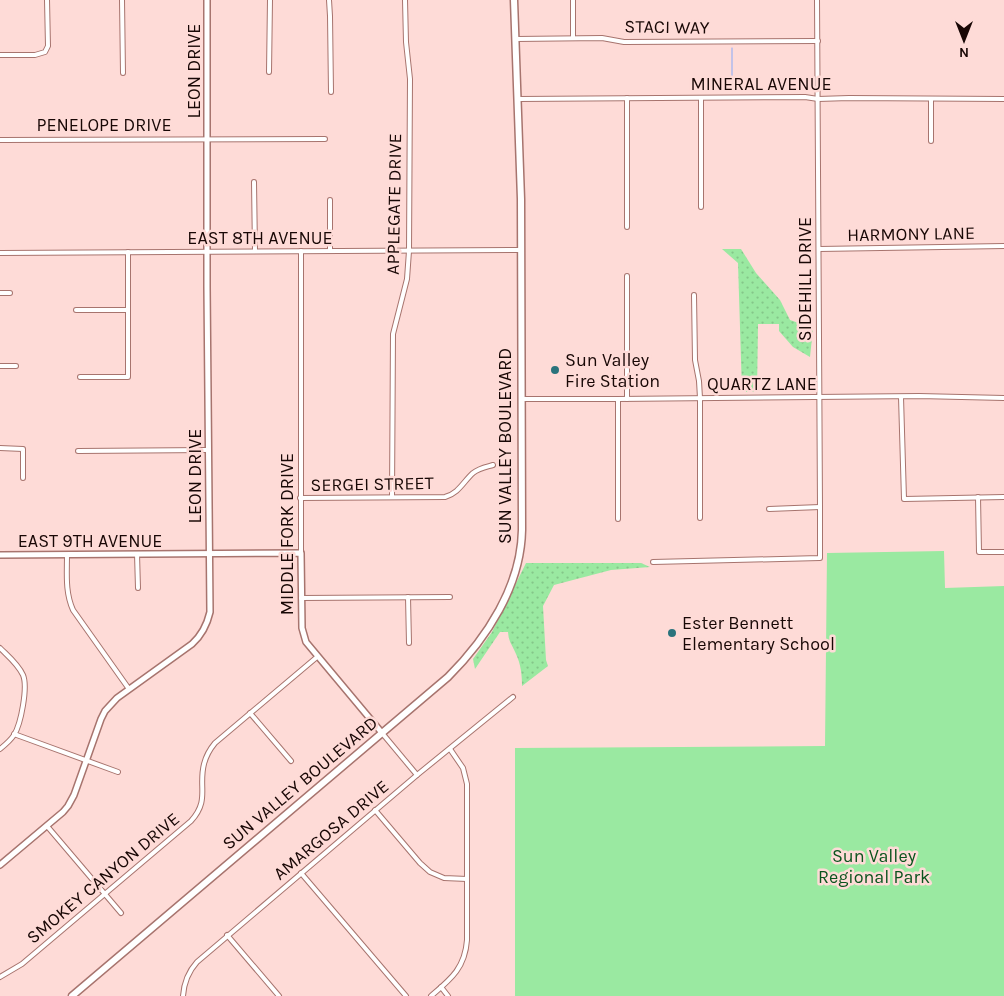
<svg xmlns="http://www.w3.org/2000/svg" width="1004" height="996" viewBox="0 0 1004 996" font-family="Karla,sans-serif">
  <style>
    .grass { fill: url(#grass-dots) }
    .green { fill: #9ae9a1 }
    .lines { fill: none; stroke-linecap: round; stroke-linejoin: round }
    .stream { stroke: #88a9f9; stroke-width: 1 }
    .minor-casing { stroke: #a7746e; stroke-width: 6 }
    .tertiary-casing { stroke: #a7746e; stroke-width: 8 }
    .primary-casing { stroke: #a7746e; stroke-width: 9 }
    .minor { stroke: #fff; stroke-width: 4 }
    .tertiary { stroke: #fff; stroke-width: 5 }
    .primary { stroke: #fff; stroke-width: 6 }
    .poi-dot { fill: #2a737c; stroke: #fedbd7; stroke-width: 2 }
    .labels { text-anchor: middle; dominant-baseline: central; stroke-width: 5; stroke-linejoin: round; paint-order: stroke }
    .street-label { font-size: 18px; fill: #180705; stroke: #fedbd7 }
    .poi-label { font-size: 18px; fill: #180705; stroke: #fedbd7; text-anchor: start }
    .park-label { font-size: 18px; fill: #0a531d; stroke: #fedbd7 }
  </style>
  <defs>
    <pattern id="grass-dots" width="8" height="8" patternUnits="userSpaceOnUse" patternTransform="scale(1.25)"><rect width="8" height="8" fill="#9ae9a1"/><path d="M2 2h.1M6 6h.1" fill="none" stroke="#84c689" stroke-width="1.8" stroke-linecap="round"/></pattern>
  </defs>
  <rect width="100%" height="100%" fill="#fedbd7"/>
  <!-- grass -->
  <g class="grass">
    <path d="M722,249H741L756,273L780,300L790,320L813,328L810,357L793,347L779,331V324H758L757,392H742L738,263Z"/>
    <path d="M526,563H641L650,567L611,570L554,585L543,606L546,660L548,666L522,686C522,675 521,665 516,654C512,644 509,643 508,632H500L475,669L473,659L492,632Z"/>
  </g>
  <!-- green -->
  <path class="green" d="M944,551L945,588L1004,586V996H515V748L825,746L827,553Z"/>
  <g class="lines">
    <!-- stream -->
    <path class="stream" d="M732,48V91"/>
    <defs>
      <g id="minor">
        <path d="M122,0L123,73"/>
        <path d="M329,0L330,16L331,92"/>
        <path d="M573,0V38"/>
        <path d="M516,39L602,38L624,42L818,41"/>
        <path d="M0,55H35L45,52L48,46L47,0"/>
        <path d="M269,72L270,0"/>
        <path d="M627,98V227"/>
        <path d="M701,98V207"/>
        <path d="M518,99L805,97L818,99L849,98L1004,99"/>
        <path d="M931,99V141"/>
        <path d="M0,140L325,139"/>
        <path d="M254,182L255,251"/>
        <path d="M330,200V251"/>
        <path d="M819,249L1004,246"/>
        <path d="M301,251V553"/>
        <path d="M0,253L521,250"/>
        <path d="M627,276V399"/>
        <path d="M0,293H10"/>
        <path d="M694,295L695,360L699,381L700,398V518"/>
        <path d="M76,310H128"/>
        <path d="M0,366H16"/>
        <path d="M80,377H128V252"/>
        <path d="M901,397L904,499L1004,497"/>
        <path d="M521,399H618L919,396L1004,398"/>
        <path d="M618,399V519"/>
        <path d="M0,448L23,449V478"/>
        <path d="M78,451L208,450"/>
        <path d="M392,497L393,334L407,279L409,251L410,79L406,42L405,0"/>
        <path d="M978,497L979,552H1004"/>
        <path d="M300,498L445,497C459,493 463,482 473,473C479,468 486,467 493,465"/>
        <path d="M769,509L820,507"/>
        <path d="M137,554L138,588"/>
        <path d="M67,555C67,574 65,592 73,610L129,689"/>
        <path d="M653,562L820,558V507L817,0"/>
        <path d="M408,597L409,643"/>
        <path d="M301,598L450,597"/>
        <path d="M0,648C8,656 18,664 23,675C28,687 21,724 14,735C10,741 5,745 0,749"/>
        <path d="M250,713L291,761"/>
        <path d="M382,733L417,775"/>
        <path d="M14,734L118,772"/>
        <path d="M375,810L420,863L430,872L444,878L467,879"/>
        <path d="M47,826L121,913"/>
        <path d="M301,873L406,996"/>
        <path d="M227,935L279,996"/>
        <path d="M0,977L22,964L191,821C210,800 198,787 204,764C206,756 210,749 215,743L317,657"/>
        <path d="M441,987L448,996"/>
        <path d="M183,996C184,982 188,972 197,962L417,775L513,697"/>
        <path d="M431,996C451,979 465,968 467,940V784L463,768L450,749"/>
      </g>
      <g id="tertiary">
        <path d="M0,555L301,553L302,628L306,642L382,733"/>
        <path d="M0,865L63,812L68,806L74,795L101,719L105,711L117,698L192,644C202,635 207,625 210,612L207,287V0"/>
      </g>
      <path id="primary" d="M72,996L448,677C487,638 521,586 522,530L521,199L514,0"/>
    </defs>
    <!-- minor casing -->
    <use href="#minor" class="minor-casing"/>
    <!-- tertiary casing -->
    <use href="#tertiary" class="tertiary-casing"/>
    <!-- primary casing -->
    <use href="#primary" class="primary-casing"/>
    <!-- minor -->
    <use href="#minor" class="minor"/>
    <!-- tertiary -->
    <use href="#tertiary" class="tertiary"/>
    <!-- primary -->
    <use href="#primary" class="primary"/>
  </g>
  <!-- markers -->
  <g class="poi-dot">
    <circle cx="555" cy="370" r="5"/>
    <circle cx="672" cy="633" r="5"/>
  </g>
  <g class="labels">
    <!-- street labels -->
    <g class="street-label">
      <text transform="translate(667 27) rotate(1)">STACI WAY</text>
      <text transform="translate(194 71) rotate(-90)">LEON DRIVE</text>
      <text x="761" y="84">MINERAL AVENUE</text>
      <text x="104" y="125">PENELOPE DRIVE</text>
      <text transform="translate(394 204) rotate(-89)">APPLEGATE DRIVE</text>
      <text transform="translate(911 234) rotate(-1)">HARMONY LANE</text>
      <text x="260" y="238">EAST 8TH AVENUE</text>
      <text transform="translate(805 279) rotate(-90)">SIDEHILL DRIVE</text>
      <text x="762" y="384">QUARTZ LANE</text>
      <text transform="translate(505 446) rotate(-90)">SUN VALLEY BOULEVARD</text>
      <text transform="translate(195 476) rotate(-90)">LEON DRIVE</text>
      <text transform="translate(372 484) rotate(-1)">SERGEI STREET</text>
      <text transform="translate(287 534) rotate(-90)">MIDDLE FORK DRIVE</text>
      <text x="90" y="541">EAST 9TH AVENUE</text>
      <text transform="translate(300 783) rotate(-40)">SUN VALLEY BOULEVARD</text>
      <text transform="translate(331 830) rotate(-40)">AMARGOSA DRIVE</text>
      <text transform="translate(103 878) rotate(-40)">SMOKEY CANYON DRIVE</text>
    </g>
    <!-- poi labels -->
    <g class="poi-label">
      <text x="565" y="360">Sun Valley<tspan x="565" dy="21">Fire Station</tspan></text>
      <text x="682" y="623">Ester Bennett<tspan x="682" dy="21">Elementary School</tspan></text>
    </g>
    <!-- park labels -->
    <g class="park-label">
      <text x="874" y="856">Sun Valley<tspan x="874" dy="21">Regional Park</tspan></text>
    </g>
  </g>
  <!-- north arrow -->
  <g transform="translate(964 40) rotate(180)" stroke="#fedbd7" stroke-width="4" paint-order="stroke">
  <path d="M0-4L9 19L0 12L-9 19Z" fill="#180705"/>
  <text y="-8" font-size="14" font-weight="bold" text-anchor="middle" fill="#180705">N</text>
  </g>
</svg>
